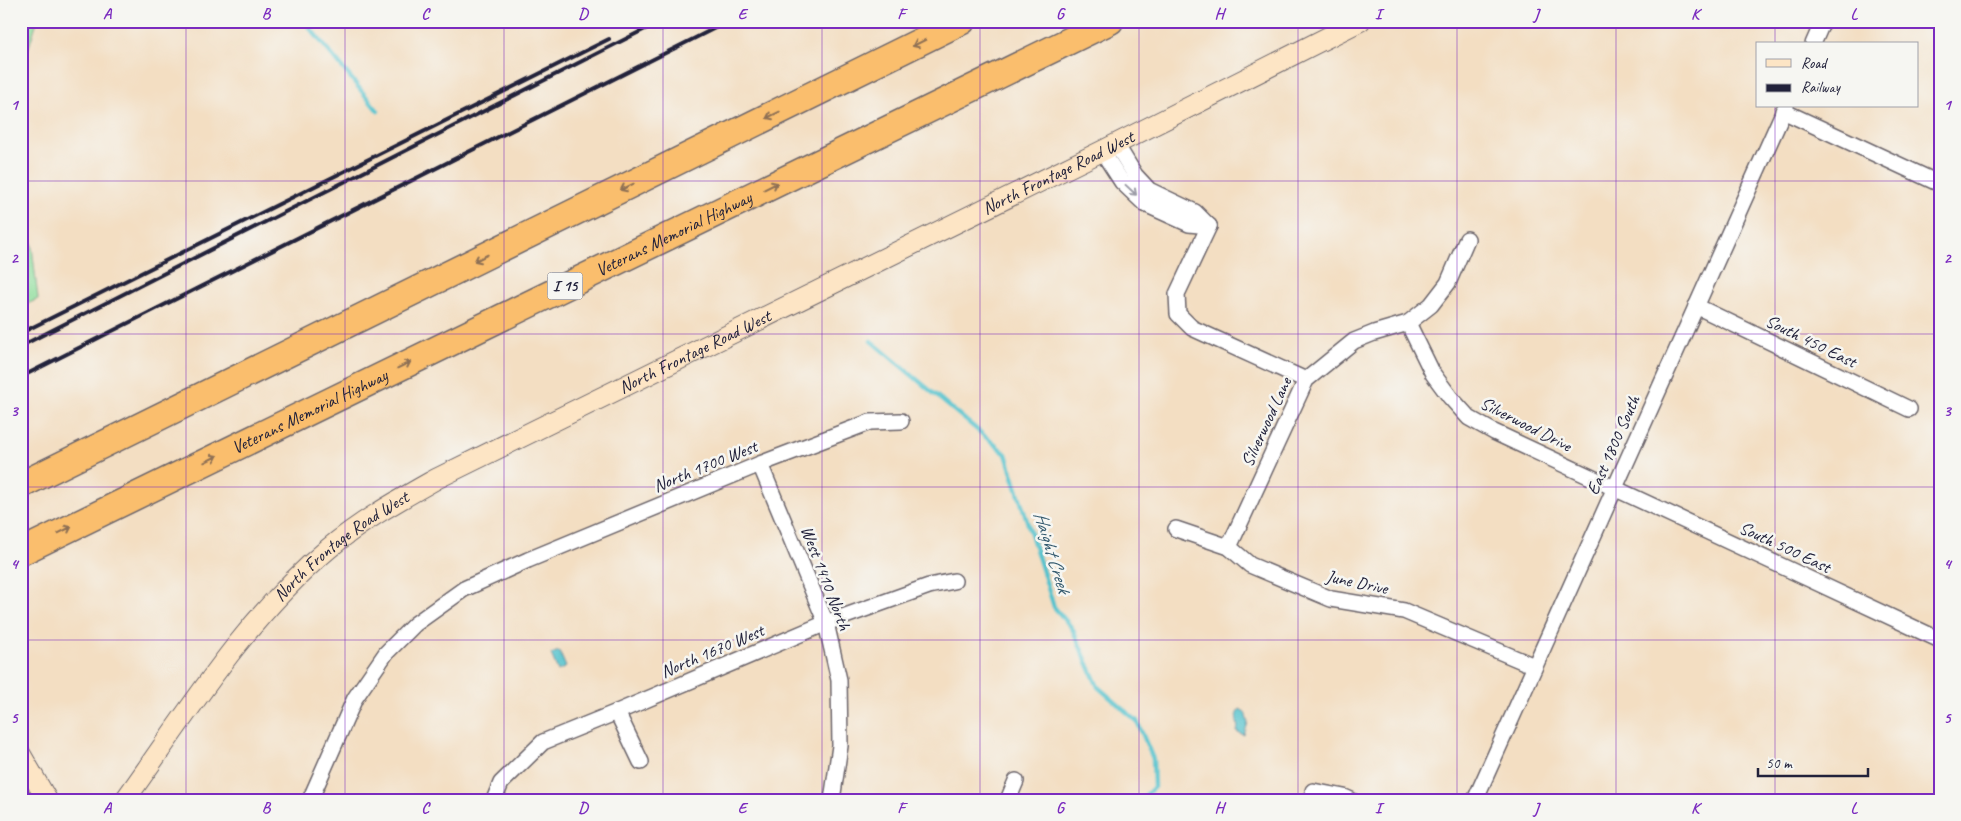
<svg xmlns="http://www.w3.org/2000/svg" width="1961" height="821" viewBox="0 0 1961 821" font-family="Caveat,sans-serif">
  <style>
    .green { fill: #8fde9c; stroke: #58806c }
    .water { fill: #56c3cd; stroke: #3c7284 }
    .lines { fill: none; stroke-linecap: round; stroke-linejoin: round }
    .stream { stroke: #56c3cd; stroke-width: 4.5 }
    .street-casing { stroke: #6b646a; stroke-width: 18 }
    .secondary-casing { stroke: #6b646a; stroke-width: 22 }
    .highway-casing { stroke: #6b646a; stroke-width: 29 }
    .street { stroke: #fff; stroke-width: 15 }
    .secondary { stroke: #fde5c5; stroke-width: 20 }
    .highway { stroke: #fabe6d; stroke-width: 26 }
    .rail { stroke: #22223b; stroke-width: 4 }
    .oneway { stroke: #8e7054 }
    .oneway2 { stroke: #9c9ca7 }
    .grid { fill: none; stroke: #7b2cbf; stroke-width: 1; stroke-opacity: 0.55 }
    .labels { text-anchor: middle; dominant-baseline: central; stroke-width: 5; stroke-linejoin: round; paint-order: stroke }
    .shield { fill: #f6f6f2; stroke: #626272; stroke-width: 1 }
    .shield-label { font-size: 16px; font-weight: bold; fill: #22223b }
    .street-label { font-size: 18px; fill: #22223b; stroke: #f6f6f2 }
    .water-label { font-size: 19px; font-style: italic; fill: #345a6e; stroke: #f6f6f2 }
    .neatline { fill: none; stroke: #7b2cbf; stroke-width: 2 }
    .grid-label { font-size: 16px; text-anchor: middle; font-weight: bold; fill: #7b2cbf }
  </style>
  <rect width="100%" height="100%" fill="#f6f6f2"/>
  <filter id="ink" filterUnits="userSpaceOnUse"><feTurbulence type="fractalNoise" baseFrequency=".02" numOctaves="2"/><feDisplacementMap in="SourceGraphic" scale="10" xChannelSelector="R" yChannelSelector="G"/><feConvolveMatrix kernelMatrix="1 2 1 2 8 2 1 2 1" color-interpolation-filters="sRGB"/></filter>
  <filter id="wash" filterUnits="userSpaceOnUse"><feTurbulence type="fractalNoise" baseFrequency=".0096" numOctaves="4" result="noise"/><feDisplacementMap in="SourceGraphic" scale="20" xChannelSelector="R" yChannelSelector="G"/><feGaussianBlur stdDeviation="1.12" result="paint"/><feColorMatrix in="noise" values="0 0 0 0 0 0 0 0 0 0 0 0 0 0 0 0 0 1.4 0 .05"/><feComposite in="paint" operator="in"/></filter>
  <g filter="url(#wash)">
    <rect width="100%" height="100%" fill="#f3dec2"/>
    <!-- green -->
    <g class="green">
      <path d="M21,21H37L21,73Z"/>
      <path d="M21,149L38,299L21,307Z"/>
    </g>
    <!-- water -->
    <g class="water">
      <path d="M559,651L566,667L558,671L551,654Z"/>
      <path d="M1240,709L1245,712L1248,723L1244,735L1237,732C1240,722 1232,717 1240,709Z"/>
    </g>
    <g class="lines">
      <!-- stream -->
      <g class="stream">
        <path d="M304,21L378,111"/>
        <path d="M871,341L1006,454L1054,607L1072,628L1098,687L1137,721L1153,759L1154,787L1141,800"/>
      </g>
    </g>
  </g>
  <g filter="url(#ink)">
    <g class="lines">
      <defs>
        <g id="street">
          <path d="M1813,44L1823,21"/>
          <path d="M1783,111L1940,184"/>
          <path d="M1116,144L1135,175L1149,190L1195,212L1209,226"/>
          <path d="M1102,151L1122,182L1145,204L1189,224L1209,226"/>
          <path d="M1209,226L1177,294L1178,314L1192,328L1306,380"/>
          <path d="M1696,306L1909,409"/>
          <path d="M1408,323L1433,374L1450,397L1469,418L1494,432L1940,640"/>
          <path d="M760,464L826,623L839,680L840,746L832,800"/>
          <path d="M1176,529L1229,547L1250,565L1331,599L1404,611L1534,666"/>
          <path d="M1229,547L1306,380L1354,341L1374,333L1408,323L1431,305L1448,283L1467,239"/>
          <path d="M617,712L641,762"/>
          <path d="M1313,791L1344,797L1351,800"/>
          <path d="M310,800L355,698L386,653L415,624L464,589L528,560L760,464L870,422L901,421"/>
          <path d="M494,800L501,783L543,742L617,712L826,623L929,586L954,581"/>
          <path d="M1008,800L1016,781"/>
          <path d="M1475,800L1786,106"/>
        </g>
        <g id="secondary">
          <path d="M21,755L47,800"/>
          <path id="s1" d="M125,800C188,712 245,619 328,549C361,521 399,500 436,479L1102,151L1360,21"/>
        </g>
        <g id="highway">
          <path d="M21,485L962,21"/>
          <path id="s2" d="M21,552L1110,21"/>
        </g>
      </defs>
      <!-- street casing -->
      <use href="#street" class="street-casing"/>
      <!-- secondary casing -->
      <use href="#secondary" class="secondary-casing"/>
      <!-- highway casing -->
      <use href="#highway" class="highway-casing"/>
      <!-- street -->
      <use href="#street" class="street"/>
      <!-- secondary -->
      <use href="#secondary" class="secondary"/>
      <!-- highway -->
      <use href="#highway" class="highway"/>
      <!-- rail -->
      <g class="rail">
        <path d="M21,333L609,39"/>
        <path d="M21,346L661,21"/>
        <path d="M21,377L729,21"/>
      </g>
    </g>
    <!-- one-way arrows -->
    <defs><path id="oneway-shaft" d="M-6 0H5M1.5-3L5.5 0L1.5 3" fill="none" stroke-width="1.6" stroke-linecap="round" stroke-linejoin="round" transform="scale(1.25)"/></defs>
    <g class="oneway">
      <use href="#oneway-shaft" transform="translate(919 43) rotate(154)"/>
      <use href="#oneway-shaft" transform="translate(773 115) rotate(154)"/>
      <use href="#oneway-shaft" transform="translate(771 186) rotate(-26)"/>
      <use href="#oneway-shaft" transform="translate(627 187) rotate(154)"/>
      <use href="#oneway-shaft" transform="translate(481 258) rotate(154)"/>
      <use href="#oneway-shaft" transform="translate(404 365) rotate(-26)"/>
      <use href="#oneway-shaft" transform="translate(211 459) rotate(-26)"/>
      <use href="#oneway-shaft" transform="translate(65 530) rotate(-26)"/>
    </g>
    <use class="oneway2" href="#oneway-shaft" transform="translate(1131 190) rotate(43)"/>
  </g>
  <!-- grid -->
  <path class="grid" d="M186,21V800M345,21V800M504,21V800M663,21V800M822,21V800M980,21V800M1139,21V800M1298,21V800M1457,21V800M1616,21V800M1775,21V44M1775,106V800M21,181H1940M21,334H1940M21,487H1940M21,640H1940"/>
  <g class="labels">
    <!-- shield labels -->
    <rect class="shield" x="547.5" y="272.5" width="35" height="27" rx="4"/>
    <g class="shield-label">
      <text x="565" y="286">I 15</text>
    </g>
    <!-- street labels -->
    <g class="street-label">
      <text stroke="none"><textPath href="#s1" startOffset="1146">North Frontage Road West</textPath></text>
      <text stroke="none"><textPath href="#s2" startOffset="726">Veterans Memorial Highway</textPath></text>
      <text transform="translate(1811 341) rotate(26)">South 450 East</text>
      <text stroke="none"><textPath href="#s1" startOffset="741">North Frontage Road West</textPath></text>
      <text stroke="none"><textPath href="#s2" startOffset="321">Veterans Memorial Highway</textPath></text>
      <text transform="translate(1266 422) rotate(-65)">Silverwood Lane</text>
      <text transform="translate(1526 424) rotate(27)">Silverwood Drive</text>
      <text transform="translate(1613 445) rotate(-66)">East 1800 South</text>
      <text transform="translate(705 466) rotate(-22)">North 1700 West</text>
      <text stroke="none"><textPath href="#s1" startOffset="336">North Frontage Road West</textPath></text>
      <text transform="translate(1785 547) rotate(25)">South 500 East</text>
      <text transform="translate(826 578) rotate(69)">West 1410 North</text>
      <text transform="translate(1357 582) rotate(12)">June Drive</text>
      <text transform="translate(712 651) rotate(-23)">North 1670 West</text>
    </g>
    <!-- water labels -->
    <g class="water-label">
      <text transform="translate(1052 552) rotate(73)">Haight Creek</text>
    </g>
  </g>
  <!-- margin -->
  <rect width="1961" height="821" fill="none" stroke="#f6f6f2" stroke-width="55"/>
  <!-- legend -->
  <rect x="1756" y="42" width="162" height="65" fill="#f6f6f2" stroke="#a1a1a9"/>
  <rect x="1766" y="59" width="25" height="8" fill="#fde5c5" stroke="#a1a1a9"/>
  <text x="1801" y="68" font-size="15" fill="#22223b">Road</text>
  <rect x="1766" y="84" width="25" height="8" fill="#22223b" stroke="#a1a1a9"/>
  <text x="1801" y="92" font-size="15" fill="#22223b">Railway</text>
  <!-- scale -->
  <path d="M1758 768v8h110v-8" fill="none" stroke="#22223b" stroke-width="2.5"/>
  <text x="1766" y="768" font-size="15" fill="#22223b" stroke="#f6f6f2" stroke-width="4" paint-order="stroke">50 m</text>
  <rect x="28" y="28" width="1906" height="766" class="neatline"/>
  <g class="grid-label">
    <text x="107" y="19">A</text>
    <text x="266" y="19">B</text>
    <text x="425" y="19">C</text>
    <text x="583" y="19">D</text>
    <text x="742" y="19">E</text>
    <text x="901" y="19">F</text>
    <text x="1060" y="19">G</text>
    <text x="1219" y="19">H</text>
    <text x="1378" y="19">I</text>
    <text x="1536" y="19">J</text>
    <text x="1695" y="19">K</text>
    <text x="1854" y="19">L</text>
    <text x="14" y="110">1</text>
    <text x="1947" y="110">1</text>
    <text x="14" y="263">2</text>
    <text x="1947" y="263">2</text>
    <text x="14" y="416">3</text>
    <text x="1947" y="416">3</text>
    <text x="14" y="569">4</text>
    <text x="1947" y="569">4</text>
    <text x="14" y="723">5</text>
    <text x="1947" y="723">5</text>
    <text x="107" y="813">A</text>
    <text x="266" y="813">B</text>
    <text x="425" y="813">C</text>
    <text x="583" y="813">D</text>
    <text x="742" y="813">E</text>
    <text x="901" y="813">F</text>
    <text x="1060" y="813">G</text>
    <text x="1219" y="813">H</text>
    <text x="1378" y="813">I</text>
    <text x="1536" y="813">J</text>
    <text x="1695" y="813">K</text>
    <text x="1854" y="813">L</text>
  </g>
</svg>
